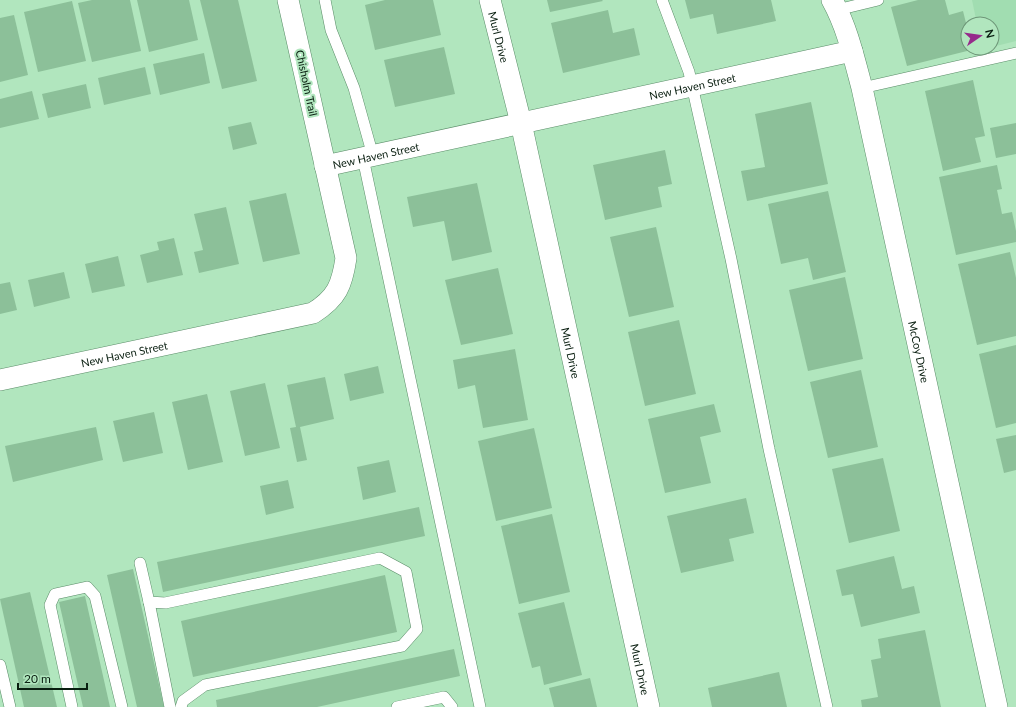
<svg xmlns="http://www.w3.org/2000/svg" width="1016" height="707" viewBox="0 0 1016 707" font-family="Lato,sans-serif">
  <style>
    .built { fill: #a1ddb1 }
    .building { fill: #8cc099 }
    .lines { fill: none; stroke-linecap: round; stroke-linejoin: round }
    .lane-casing { stroke: #5a8c68; stroke-width: 12 }
    .street-casing { stroke: #5a8c68; stroke-width: 22 }
    .lane { stroke: #fff; stroke-width: 11 }
    .street { stroke: #fff; stroke-width: 21 }
    .labels { text-anchor: middle; dominant-baseline: central; stroke-width: 4; stroke-linejoin: round; paint-order: stroke }
    .street-label { font-size: 11px; fill: #091e10; stroke: #b1e6be }
  </style>
  <rect width="100%" height="100%" fill="#b1e6be"/>
  <!-- built -->
  <path class="built" d="M972,0H1016V41L992,47V24H977Z"/>
  <!-- building -->
  <g class="building">
    <path d="M92,0H130L141,51L92,62L78,3Z"/>
    <path d="M137,0H189L198,40L149,52Z"/>
    <path d="M200,0H238L257,81L222,89Z"/>
    <path d="M385,0H433L441,35L375,50L365,5Z"/>
    <path d="M547,0H602L603,1L550,12Z"/>
    <path d="M685,0H771L776,21L717,34L713,14L690,19Z"/>
    <path d="M918,0H945L949,15L963,11L968,31V48L975,49L907,66L891,7Z"/>
    <path d="M72,1L86,61L38,72L24,12Z"/>
    <path d="M608,10L613,33L634,28L640,55L563,73L551,23Z"/>
    <path d="M14,15L28,75L0,82V18Z"/>
    <path d="M444,47L455,94L395,107L384,60Z"/>
    <path d="M204,53L210,83L160,95L153,64Z"/>
    <path d="M145,67L151,94L104,105L98,78Z"/>
    <path d="M973,80L985,136L975,138L981,162L943,171L925,91Z"/>
    <path d="M86,84L91,108L48,118L42,94Z"/>
    <path d="M32,91L39,119L0,128V99Z"/>
    <path d="M811,102L828,184L747,201L741,171L765,167L755,114Z"/>
    <path d="M251,122L257,144L233,150L228,127Z"/>
    <path d="M1016,123V154L996,158L990,128Z"/>
    <path d="M665,150L672,184L658,187L662,207L605,220L593,165Z"/>
    <path d="M997,165L1002,189L997,190L1002,214L1012,212L1016,231V242L956,255L939,177Z"/>
    <path d="M477,183L492,252L452,261L444,221L413,227L407,197Z"/>
    <path d="M828,191L846,272L813,280L808,258L781,264L768,204Z"/>
    <path d="M286,193L300,254L263,262L249,201Z"/>
    <path d="M226,207L239,264L199,273L194,252L203,250L194,214Z"/>
    <path d="M656,227L674,307L629,317L610,237Z"/>
    <path d="M174,238L183,275L147,283L140,255L159,250L157,242Z"/>
    <path d="M1010,252L1016,278V336L977,345L958,264Z"/>
    <path d="M118,256L125,286L92,293L85,264Z"/>
    <path d="M498,268L513,334L461,345L445,280Z"/>
    <path d="M64,272L70,298L34,307L28,280Z"/>
    <path d="M845,277L863,359L808,371L789,290Z"/>
    <path d="M10,282L17,310L0,314V284Z"/>
    <path d="M679,320L696,394L645,406L628,332Z"/>
    <path d="M1016,345V423L996,428L979,354Z"/>
    <path d="M515,349L528,420L483,428L475,385L458,389L453,360Z"/>
    <path d="M378,366L384,393L350,401L344,374Z"/>
    <path d="M861,370L878,447L828,458L810,382Z"/>
    <path d="M325,377L334,419L300,427L307,460L297,462L290,428L296,427L287,385Z"/>
    <path d="M265,383L280,448L245,456L230,391Z"/>
    <path d="M207,394L223,462L188,470L172,402Z"/>
    <path d="M714,404L721,432L700,437L711,483L665,493L648,419Z"/>
    <path d="M154,412L163,453L123,462L113,421Z"/>
    <path d="M96,427L103,460L13,482L5,446Z"/>
    <path d="M534,428L552,508L496,521L478,441Z"/>
    <path d="M1016,435V470L1004,473L996,439Z"/>
    <path d="M883,458L900,531L849,543L832,469Z"/>
    <path d="M389,460L396,492L363,500L357,467Z"/>
    <path d="M288,480L294,508L266,515L260,486Z"/>
    <path d="M746,498L754,533L729,539L734,561L681,573L667,516Z"/>
    <path d="M419,507L425,536L163,592L157,562Z"/>
    <path d="M552,514L570,592L519,604L501,526Z"/>
    <path d="M894,556L902,589L914,586L920,613L861,627L853,594L842,596L836,570Z"/>
    <path d="M133,569L164,707H137L107,575Z"/>
    <path d="M385,575L397,632L193,677L181,621Z"/>
    <path d="M30,592L57,707H24L0,599Z"/>
    <path d="M85,596L110,707H83L59,602Z"/>
    <path d="M564,602L582,675L544,685L540,666L532,668L518,613Z"/>
    <path d="M925,630L941,707H862L861,700L878,697L871,660L881,658L878,639Z"/>
    <path d="M454,649L460,676L317,707H217L216,700Z"/>
    <path d="M779,672L787,707H712L708,688Z"/>
    <path d="M590,678L597,707H554L549,688Z"/>
  </g>
  <g class="lines">
    <defs>
      <g id="lane">
        <path d="M325,0L331,30L354,88L373,156"/>
        <path d="M662,0L689,72L731,259L769,449L827,707"/>
        <path d="M837,10L878,0"/>
        <path d="M862,88L1016,53"/>
        <path d="M363,158L480,707"/>
        <path d="M140,563L149,602L165,603L380,558L406,572L417,629L402,646L205,685L183,701L181,707"/>
        <path d="M149,602L170,707"/>
        <path d="M0,665L10,707"/>
        <path d="M72,707L50,605L55,594L87,587L95,596L122,707"/>
        <path d="M397,707L444,697L452,707"/>
      </g>
      <g id="street">
        <path id="s1" d="M490,0L521,123L649,707"/>
        <path id="s2" d="M832,0C847,27 854,58 862,88L997,707"/>
        <path id="s3" d="M325,166L852,51"/>
        <path id="s4" d="M0,380L313,313C337,298 342,285 346,258L288,0"/>
      </g>
    </defs>
    <!-- lane casing -->
    <use href="#lane" class="lane-casing"/>
    <!-- street casing -->
    <use href="#street" class="street-casing"/>
    <!-- lane -->
    <use href="#lane" class="lane"/>
    <!-- street -->
    <use href="#street" class="street"/>
  </g>
  <g class="labels">
    <!-- street labels -->
    <g class="street-label">
      <text stroke="none"><textPath href="#s1" startOffset="38">Murl Drive</textPath></text>
      <text transform="translate(307 83) rotate(78)">Chisholm Trail</text>
      <text stroke="none"><textPath href="#s3" startOffset="376">New Haven Street</textPath></text>
      <text stroke="none"><textPath href="#s3" startOffset="52">New Haven Street</textPath></text>
      <text stroke="none"><textPath href="#s2" startOffset="363">McCoy Drive</textPath></text>
      <text stroke="none"><textPath href="#s1" startOffset="362">Murl Drive</textPath></text>
      <text stroke="none"><textPath href="#s4" startOffset="127">New Haven Street</textPath></text>
      <text stroke="none"><textPath href="#s1" startOffset="686">Murl Drive</textPath></text>
    </g>
  </g>
  <!-- north arrow -->
  <g transform="translate(980 36) rotate(77)"><circle r="19" fill="#b1e6be" stroke="#6e9678"/>
  <path d="M0-3L7 15L0 10L-7 15Z" fill="#962a8b"/>
  <text y="-6" font-size="11" font-weight="bold" text-anchor="middle" fill="#091e10">N</text>
  </g>
  <!-- scale -->
  <path d="M18 683v6h69v-6" fill="none" stroke="#091e10" stroke-width="2"/>
  <text x="24" y="683" font-size="12" fill="#091e10" stroke="#b1e6be" stroke-width="3" paint-order="stroke">20 m</text>
</svg>
